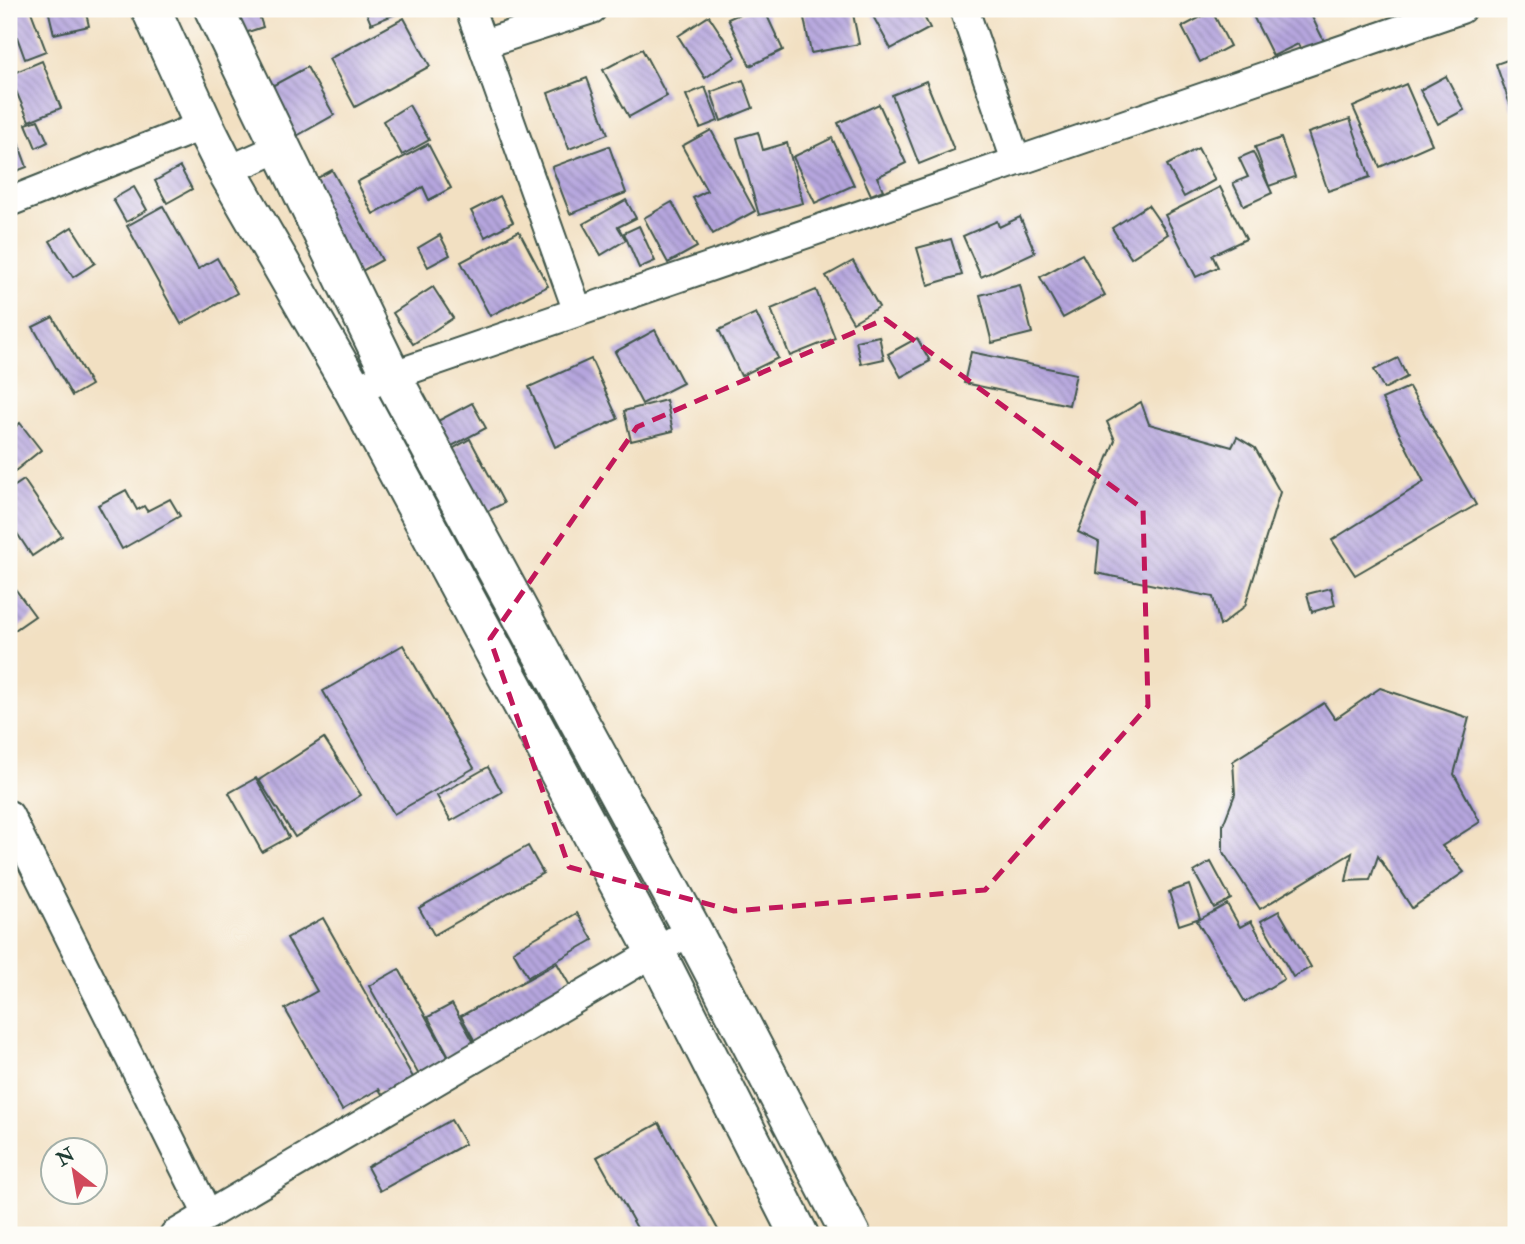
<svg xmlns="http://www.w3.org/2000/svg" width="1525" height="1244" viewBox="0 0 1525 1244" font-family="'IM FELL Double Pica',serif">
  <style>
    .building { fill: url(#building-back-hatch) }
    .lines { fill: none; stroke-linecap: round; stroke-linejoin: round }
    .street-casing { stroke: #3f5549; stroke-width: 32 }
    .primary-casing { stroke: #3f5549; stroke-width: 42 }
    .street { stroke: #fff; stroke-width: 28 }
    .primary { stroke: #fff; stroke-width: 38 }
    .marked { fill: none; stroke: #c2185b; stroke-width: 5; stroke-dasharray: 14 9; stroke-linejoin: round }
  </style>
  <defs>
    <pattern id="building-back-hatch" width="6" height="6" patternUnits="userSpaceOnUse" patternTransform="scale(1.75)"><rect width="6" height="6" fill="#b6a6de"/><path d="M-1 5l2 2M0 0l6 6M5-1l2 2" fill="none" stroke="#9388b5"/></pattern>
  </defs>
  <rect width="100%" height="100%" fill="#fdfcf7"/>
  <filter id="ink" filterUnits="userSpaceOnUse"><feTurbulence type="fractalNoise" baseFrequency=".0143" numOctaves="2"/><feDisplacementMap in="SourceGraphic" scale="14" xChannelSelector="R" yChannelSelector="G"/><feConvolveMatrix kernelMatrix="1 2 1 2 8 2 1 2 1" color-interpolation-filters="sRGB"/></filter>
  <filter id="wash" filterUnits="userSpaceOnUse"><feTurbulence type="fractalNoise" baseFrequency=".00686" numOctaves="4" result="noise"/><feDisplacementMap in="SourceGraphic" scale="28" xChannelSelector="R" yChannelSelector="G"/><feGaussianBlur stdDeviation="1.57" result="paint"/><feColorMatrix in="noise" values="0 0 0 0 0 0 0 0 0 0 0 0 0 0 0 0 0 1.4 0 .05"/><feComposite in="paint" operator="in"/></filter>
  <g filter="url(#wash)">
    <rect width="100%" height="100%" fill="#f2e0c2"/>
    <g id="blocks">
      <!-- building -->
      <g class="building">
        <path d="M9,9H30L46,51L25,59L9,15Z"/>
        <path d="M48,9H85L89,26L54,34Z"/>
        <path d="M227,9H257L263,27L236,36Z"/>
        <path d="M365,9H408L371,24Z"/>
        <path d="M751,9H764L783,50L750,66L728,19Z"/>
        <path d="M812,9H852L859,44L811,53L803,13L812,11Z"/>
        <path d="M869,9H920L930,28L891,49Z"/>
        <path d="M1267,9H1308L1327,47L1305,58L1298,44L1273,56L1253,16Z"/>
        <path d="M1212,11L1230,46L1200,62L1182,27Z"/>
        <path d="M709,16L736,57L705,78L678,36Z"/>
        <path d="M404,18L430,66L355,107L329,59Z"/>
        <path d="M642,49L667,96L629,117L603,70Z"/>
        <path d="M1516,57V108L1512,110L1496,64Z"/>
        <path d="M42,61L61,108L29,121L9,75Z"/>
        <path d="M307,67L334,115L286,142L259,93Z"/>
        <path d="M1446,76L1464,110L1438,124L1420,90Z"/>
        <path d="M587,78L608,134L569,149L548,93Z"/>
        <path d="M743,80L753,108L721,121L711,92Z"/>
        <path d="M926,81L954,150L919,164L892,95Z"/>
        <path d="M1406,84L1432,144L1380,167L1353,107Z"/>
        <path d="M705,87L718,121L700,128L686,95Z"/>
        <path d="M879,104L906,163L877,177L883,190L871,195L838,123Z"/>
        <path d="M409,105L429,140L402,155L383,121Z"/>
        <path d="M9,118L27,167L9,174Z"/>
        <path d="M1350,119L1370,177L1328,191L1308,133Z"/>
        <path d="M38,120L48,142L36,148L26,124Z"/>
        <path d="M711,130L755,211L713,234L693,198L707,191L682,146Z"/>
        <path d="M758,132L763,150L787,143L803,203L759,215L737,138Z"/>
        <path d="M832,138L854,185L815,203L793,157Z"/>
        <path d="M1281,138L1295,177L1269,186L1255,147Z"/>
        <path d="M428,144L451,188L429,200L423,187L373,214L357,182Z"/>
        <path d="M609,146L626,193L570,214L552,167Z"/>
        <path d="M1198,148L1215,180L1184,197L1167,165Z"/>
        <path d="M1253,152L1272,193L1244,206L1233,183L1248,177L1239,158Z"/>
        <path d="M180,167L192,189L167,203L155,181Z"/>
        <path d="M332,170L382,260L353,276L303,186Z"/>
        <path d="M134,187L147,210L126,222L113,199Z"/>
        <path d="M1220,187L1246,239L1212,255L1218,267L1196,277L1165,215Z"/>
        <path d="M500,196L513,222L485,237L471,211Z"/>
        <path d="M626,200L636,218L618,227L626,240L601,255L583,224Z"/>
        <path d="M672,202L697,247L668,263L644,218Z"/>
        <path d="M1148,205L1168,234L1131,258L1112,228Z"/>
        <path d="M163,206L198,269L217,258L237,293L181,324L127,226Z"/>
        <path d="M1020,217L1035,252L981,277L963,236L997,221L999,227Z"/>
        <path d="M639,226L655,261L639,268L624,233Z"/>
        <path d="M72,227L95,263L73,277L50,241Z"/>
        <path d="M519,231L548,286L490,316L461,262Z"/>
        <path d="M440,235L450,255L428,267L418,248Z"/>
        <path d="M951,239L962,275L928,285L917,248Z"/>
        <path d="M1082,254L1105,295L1063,318L1040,277Z"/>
        <path d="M853,261L879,307L853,322L826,276Z"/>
        <path d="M1020,285L1032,333L992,343L980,295Z"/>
        <path d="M433,287L453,318L413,344L393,313Z"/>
        <path d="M816,290L835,338L790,356L771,309Z"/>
        <path d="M756,313L778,358L741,376L719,330Z"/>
        <path d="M53,317L91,385L72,396L33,327Z"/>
        <path d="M655,330L683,383L642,404L615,352Z"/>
        <path d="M879,336L884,359L861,364L856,341Z"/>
        <path d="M917,338L930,361L901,377L888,354Z"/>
        <path d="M971,352L1076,374L1069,405L964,383Z"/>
        <path d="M1398,358L1407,377L1384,389L1374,370Z"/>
        <path d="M591,359L618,419L555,447L529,387Z"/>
        <path d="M1409,387L1476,505L1355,575L1332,540L1424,482L1382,399Z"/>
        <path d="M666,400L673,431L631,441L624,411Z"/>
        <path d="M1141,402L1149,424L1232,447L1237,437L1255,448L1280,492L1245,606L1220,626L1213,597L1096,573L1099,542L1078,532L1115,440L1107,422Z"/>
        <path d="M472,403L486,428L450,447L436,422Z"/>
        <path d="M20,423L41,450L9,476V432Z"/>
        <path d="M470,439L504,503L482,514L449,451Z"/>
        <path d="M24,480L62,536L32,556L9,521V490Z"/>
        <path d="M126,490L137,510L144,506L147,511L170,499L180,516L122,549L98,505Z"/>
        <path d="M1331,588L1335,605L1312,612L1307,594Z"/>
        <path d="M16,590L35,616L9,634V596Z"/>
        <path d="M403,645L474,768L394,814L323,691Z"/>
        <path d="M1380,688L1469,718L1454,774L1480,822L1442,846L1464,872L1412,908L1378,856L1370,880L1346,881L1352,853L1260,909L1223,852V825L1235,794L1233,761L1324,703L1335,719Z"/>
        <path d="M324,738L361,795L295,837L259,780Z"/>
        <path d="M488,767L502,792L451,821L437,796Z"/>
        <path d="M256,778L289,837L262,852L229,793Z"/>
        <path d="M528,846L543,873L434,935L419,908Z"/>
        <path d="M1211,862L1231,899L1214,908L1194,872Z"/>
        <path d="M1189,885L1200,918L1179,925L1169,892Z"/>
        <path d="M1227,904L1240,927L1251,921L1284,979L1245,1002L1197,921Z"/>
        <path d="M1279,911L1311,967L1293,977L1261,921Z"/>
        <path d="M577,913L593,940L528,977L513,951Z"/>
        <path d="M323,918L414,1079L383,1096L379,1089L342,1110L285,1009L317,991L287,938Z"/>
        <path d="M557,963L573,991L477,1045L461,1016Z"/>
        <path d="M399,969L450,1060L420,1077L369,986Z"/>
        <path d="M452,1004L477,1048L452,1062L428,1017Z"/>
        <path d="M451,1120L465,1144L380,1191L367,1167Z"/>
        <path d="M659,1123L721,1235H641L597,1157Z"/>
      </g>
    </g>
  </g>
  <g filter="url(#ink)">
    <use href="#blocks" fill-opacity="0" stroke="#3f5549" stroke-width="2"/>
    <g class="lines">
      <defs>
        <g id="street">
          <path d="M470,9L578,312"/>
          <path d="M964,9L1016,161"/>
          <path d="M483,44L592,9"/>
          <path d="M227,171L281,147"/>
          <path d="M9,202L204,125"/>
          <path d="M353,389L1461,9"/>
          <path d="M9,815L208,1215"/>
          <path d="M174,1235L692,930"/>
        </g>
        <g id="primary">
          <path d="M151,9L204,125L227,171L353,389L655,951L799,1235"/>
          <path d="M214,9L391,375L692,930L851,1235"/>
        </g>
      </defs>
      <!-- street casing -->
      <use href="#street" class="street-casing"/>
      <!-- primary casing -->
      <use href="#primary" class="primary-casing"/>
      <!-- street -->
      <use href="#street" class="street"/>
      <!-- primary -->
      <use href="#primary" class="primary"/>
    </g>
  </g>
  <!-- marked area -->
  <path class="marked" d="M885,319L1143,509L1148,706L985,890L734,911L569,867L490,639L637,427Z"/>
  <!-- margin -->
  <rect width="1525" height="1244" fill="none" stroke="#fdfcf7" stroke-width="35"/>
  <!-- north arrow -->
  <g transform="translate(74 1171) rotate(329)"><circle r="33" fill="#fdfcf7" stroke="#a4b0a9" stroke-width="2"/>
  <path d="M0-5L12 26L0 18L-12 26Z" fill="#d1495b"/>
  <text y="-10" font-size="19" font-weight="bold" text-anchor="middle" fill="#1f3d34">N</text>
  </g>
</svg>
